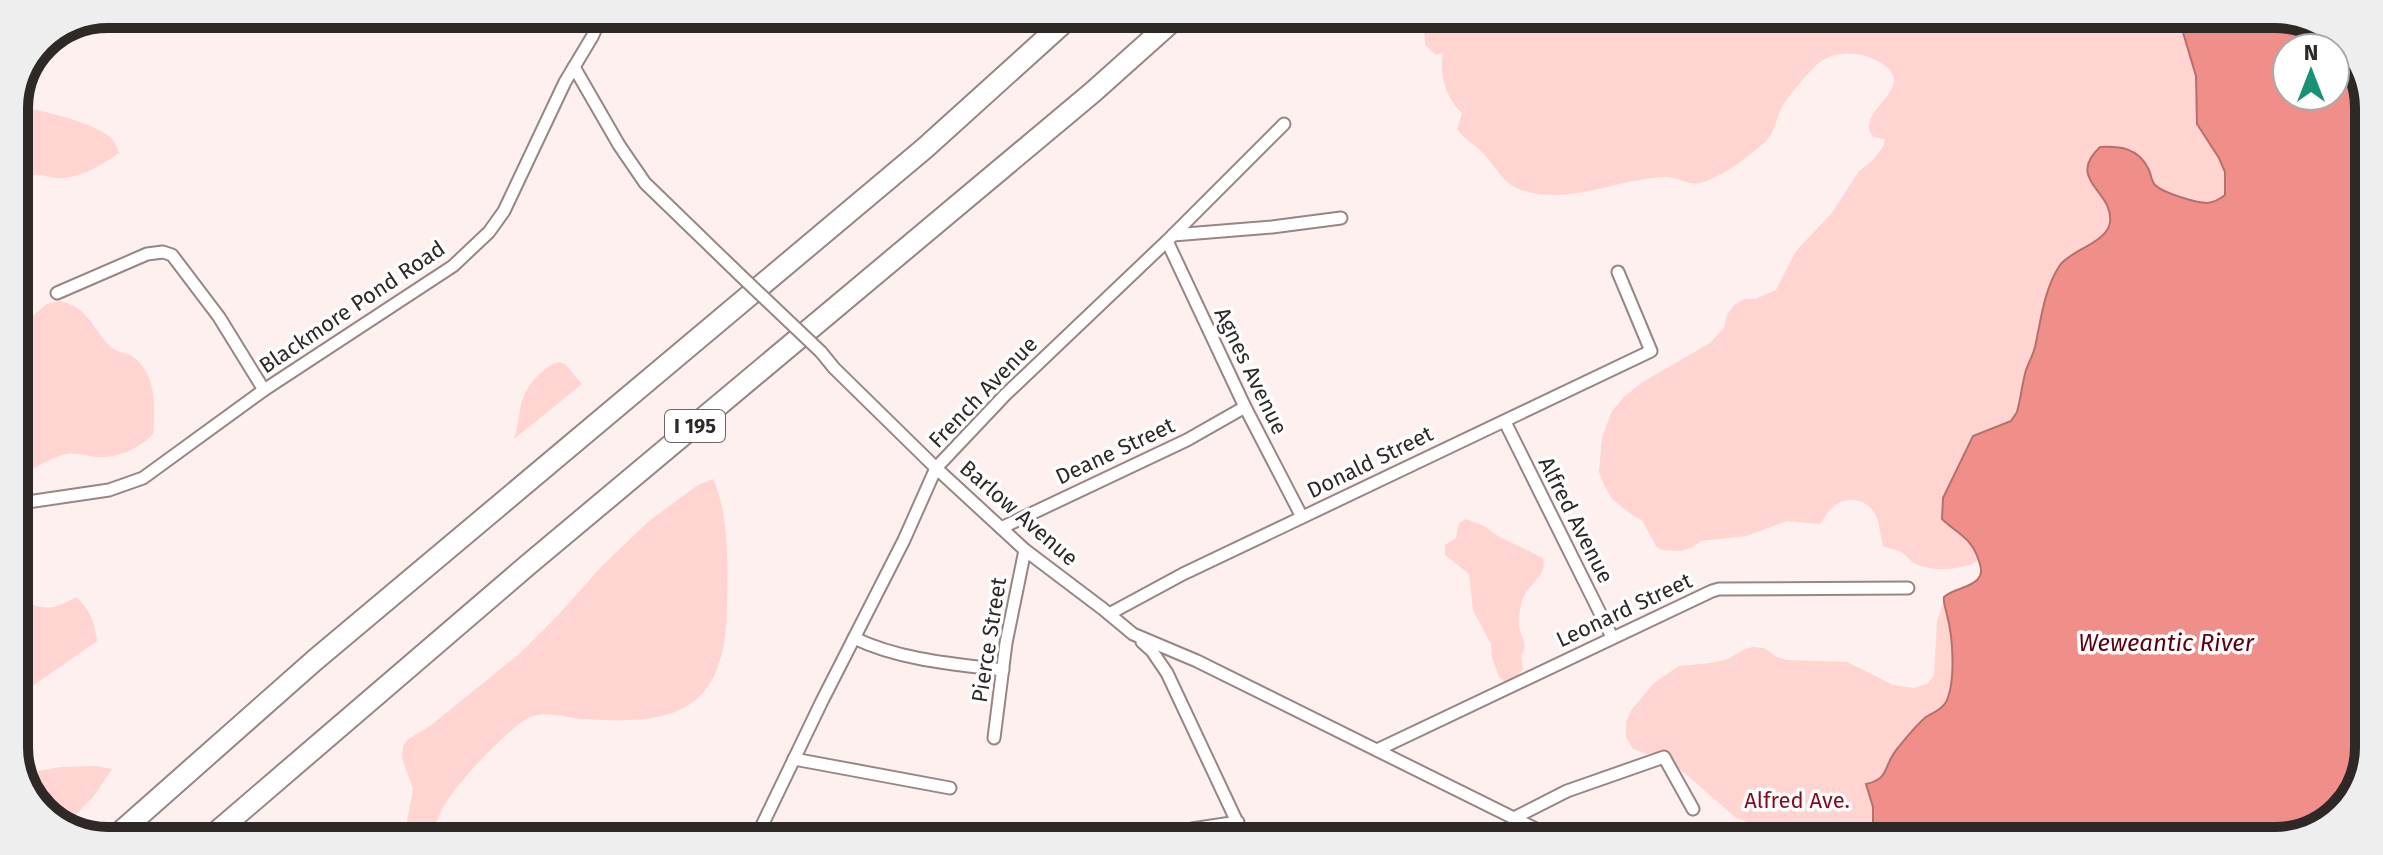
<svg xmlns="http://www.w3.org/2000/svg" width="2383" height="855" viewBox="0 0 2383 855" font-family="'Fira Sans',sans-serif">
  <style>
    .green { fill: #ffd4d1 }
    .water { fill: #f08f8a; stroke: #b6706c; stroke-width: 2; fill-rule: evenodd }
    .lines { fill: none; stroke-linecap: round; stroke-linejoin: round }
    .minor-casing { stroke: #968684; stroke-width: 15 }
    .motorway-casing { stroke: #968684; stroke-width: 24 }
    .minor { stroke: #fff; stroke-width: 11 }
    .motorway { stroke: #fff; stroke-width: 20 }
    .minor-bridge-casing { stroke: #968684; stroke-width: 15; stroke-linecap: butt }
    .minor-bridge { stroke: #fff; stroke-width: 11 }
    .labels { text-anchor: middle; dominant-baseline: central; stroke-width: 7; stroke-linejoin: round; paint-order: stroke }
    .shield { fill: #fff; stroke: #6d6868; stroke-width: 2 }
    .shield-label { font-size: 20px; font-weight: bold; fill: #2e2827 }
    .street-label { font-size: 22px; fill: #2e2827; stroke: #fff }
    .park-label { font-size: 22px; fill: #830c1b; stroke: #fff }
    .water-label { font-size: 24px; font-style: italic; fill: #5c020e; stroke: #fff }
    .rim { fill: none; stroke: #2e2827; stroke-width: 10 }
  </style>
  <rect width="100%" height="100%" fill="#fef0ee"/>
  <!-- green -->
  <g class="green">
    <path d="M1419,17L2179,19L2196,76L2197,124L2219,158L2225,172V195L2208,203L2165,191L2155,185L2147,165L2132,150L2094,188C2103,198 2114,212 2108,226C2100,248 2069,250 2058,269C2043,295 2042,325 2033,352C2027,372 2022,392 2017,412L2011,420L1987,430L1967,447L1943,498L1942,519C1956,532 1975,541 1978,561C1962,570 1933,572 1916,564C1910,561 1906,555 1901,552C1895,549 1889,549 1883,546C1880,536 1880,523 1875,514C1866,498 1845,495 1832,508C1827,512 1824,519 1820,524L1787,521L1746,536L1701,541L1693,547L1681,551L1661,550L1656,546L1642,520L1632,515L1612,499L1604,485L1599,472L1602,437L1612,411L1624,397L1641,383L1710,343L1724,328L1727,315L1734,305L1744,299H1755L1776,290L1796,251L1831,214L1859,171L1873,160L1883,147L1885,139L1873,137C1853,111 1918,89 1884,65C1867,52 1840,49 1821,61C1813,67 1791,93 1785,102C1773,120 1779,132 1758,148C1742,161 1721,177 1701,183C1689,186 1678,177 1666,177C1618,178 1570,206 1522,190C1502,184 1496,166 1483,153C1474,144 1464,139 1457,129L1462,114C1446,96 1439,78 1443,53L1436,55L1425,45L1424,24Z"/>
    <path d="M14,106C35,108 101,124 113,140C116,144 117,148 119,153C103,164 80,178 60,178C47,179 35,169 24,180C15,189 23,206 14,216Z"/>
    <path d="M60,301C86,307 90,323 106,342C117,355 122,350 133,357C157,374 155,408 153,434C141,447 122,456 104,457C91,458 79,452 66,454C47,458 35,471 14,475V340L35,314L47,304Z"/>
    <path d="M559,362L565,364L582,384L514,439C523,410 516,395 542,372C548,367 551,364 559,362Z"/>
    <path d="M713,479C729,513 728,567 727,605C726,709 679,726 584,719C567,718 547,710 530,717C509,727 457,783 445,804C439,814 435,826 430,837H408L405,832L413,789L402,758L403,747L407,740L430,726L519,654L561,612L602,566L649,521L698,485Z"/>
    <path d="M1466,519L1486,527L1496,535L1543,558C1548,577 1527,584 1522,601C1520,609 1518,618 1519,626C1521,639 1529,643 1521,656L1523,669L1514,680L1505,682L1499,677L1492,658L1491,644L1473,610L1469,574L1445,555V545L1456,538L1459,523Z"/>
    <path d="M14,597C42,609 49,613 76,597C91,611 94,621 97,641L14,699Z"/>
    <path d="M1943,604C1952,628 1958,680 1946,703C1941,711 1933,712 1926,717C1919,722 1913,729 1908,735C1903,741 1897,748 1892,754C1887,764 1885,773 1878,782L1881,837L1885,840H1786L1768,830L1736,818L1674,764L1668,751L1647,754L1633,749L1626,737V722L1632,709L1654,683L1679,666L1711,663L1728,659L1743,650L1752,647L1764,648L1777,657L1788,660L1847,662L1893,685L1914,688L1927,684L1934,676L1937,621Z"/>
    <path d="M96,766L112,769L93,797L64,826L34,805L22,774L60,767Z"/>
  </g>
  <!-- water -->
  <path class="water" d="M2179,19H2305L2349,50L2369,101L2364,777L2332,822L2276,841L1885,840L1873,822V807L1866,784C1890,779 1883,766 1897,749C1906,738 1915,726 1926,717C1933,712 1941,711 1946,702C1956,682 1953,637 1947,615C1946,608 1943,605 1944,597C1954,588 1969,589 1978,579C1983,573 1981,568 1979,561C1972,538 1959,535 1942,519L1943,498L1973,436L2011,421L2017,412C2021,398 2022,384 2026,370C2029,362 2033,355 2035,347C2041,320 2044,289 2060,265C2071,250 2108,242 2110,222C2114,191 2065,180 2100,147C2120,146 2138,148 2148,168C2151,173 2151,181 2155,185C2163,193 2197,203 2208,203C2215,202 2220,199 2225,195V172L2219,158L2197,124L2196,76ZM2287,48H2335V96H2287Z"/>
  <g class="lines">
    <defs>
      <g id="minor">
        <path d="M574,67L619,145L645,183L740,275"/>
        <path d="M1173,235L1272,227L1341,218"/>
        <path d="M1167,241L1245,407L1302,517"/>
        <path d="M57,293L147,254L163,252L172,255L219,317L264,390"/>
        <path d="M821,352L834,368L936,468L1025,550L1103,609L1133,634L1197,661L1556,839"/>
        <path d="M1505,422L1612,637"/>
        <path d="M14,504L109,490L143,478L264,390L453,266L489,232L504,211L565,82L592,37L602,15"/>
        <path d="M1001,528L1187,440L1245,407"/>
        <path d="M1109,614L1183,574L1651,351L1618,272"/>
        <path d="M854,638C900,660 953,664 1003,670"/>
        <path d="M1142,642L1152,651L1167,673L1245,839"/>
        <path d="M994,738L1006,643L1025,550"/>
        <path d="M1377,750L1712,591L1719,589L1908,588"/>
        <path d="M794,759L950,788"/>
        <path d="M1514,818L1567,791L1664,757L1693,809"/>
        <path d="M1192,829L1238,822"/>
        <path d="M756,838L822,701L904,540L936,468L1005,395L1167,241L1284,124"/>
      </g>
      <g id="motorway">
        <path d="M116,836L315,660L925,148L1071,16"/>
        <path d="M212,836L529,564L1093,92L1178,16"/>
      </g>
    </defs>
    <!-- minor casing -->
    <use href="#minor" class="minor-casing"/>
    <!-- motorway casing -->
    <use href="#motorway" class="motorway-casing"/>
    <!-- minor -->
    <use href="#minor" class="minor"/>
    <!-- motorway -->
    <use href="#motorway" class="motorway"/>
    <defs>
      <path id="minor-bridge" d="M740,275L821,352"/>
    </defs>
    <!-- minor-bridge casing -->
    <use href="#minor-bridge" class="minor-bridge-casing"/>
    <!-- minor-bridge -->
    <use href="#minor-bridge" class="minor-bridge"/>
  </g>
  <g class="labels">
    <!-- shield labels -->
    <rect class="shield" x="665" y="410" width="60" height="32" rx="6"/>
    <g class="shield-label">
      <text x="695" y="426">I 195</text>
    </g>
    <!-- street labels -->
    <g class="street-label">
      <text transform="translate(352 307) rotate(-34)">Blackmore Pond Road</text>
      <text transform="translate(1251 371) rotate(64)">Agnes Avenue</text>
      <text transform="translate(983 392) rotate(-46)">French Avenue</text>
      <text transform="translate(1115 451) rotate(-25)">Deane Street</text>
      <text transform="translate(1370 462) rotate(-26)">Donald Street</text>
      <text transform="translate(1019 513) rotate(41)">Barlow Avenue</text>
      <text transform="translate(1576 520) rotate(63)">Alfred Avenue</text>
      <text transform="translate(1624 610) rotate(-25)">Leonard Street</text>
      <text transform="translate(989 640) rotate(-81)">Pierce Street</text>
    </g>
    <!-- park labels -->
    <g class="park-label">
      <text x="1797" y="800">Alfred Ave.</text>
    </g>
    <!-- water labels -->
    <g class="water-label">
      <text x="2166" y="643">Weweantic River</text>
    </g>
  </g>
  <!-- crop -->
  <path d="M0 0H2383V855H0ZM108 28H2275A80 80 0 0 1 2355 108V747A80 80 0 0 1 2275 827H108A80 80 0 0 1 28 747V108A80 80 0 0 1 108 28Z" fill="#eee" fill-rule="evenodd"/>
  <path class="rim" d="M108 28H2275A80 80 0 0 1 2355 108V747A80 80 0 0 1 2275 827H108A80 80 0 0 1 28 747V108A80 80 0 0 1 108 28Z"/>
  <!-- north arrow -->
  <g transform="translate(2311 72)"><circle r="38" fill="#ffffff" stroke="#aba9a9" stroke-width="2"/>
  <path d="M0-6L14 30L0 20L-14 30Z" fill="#189277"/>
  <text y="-12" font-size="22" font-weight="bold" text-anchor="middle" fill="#2e2827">N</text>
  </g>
</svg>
